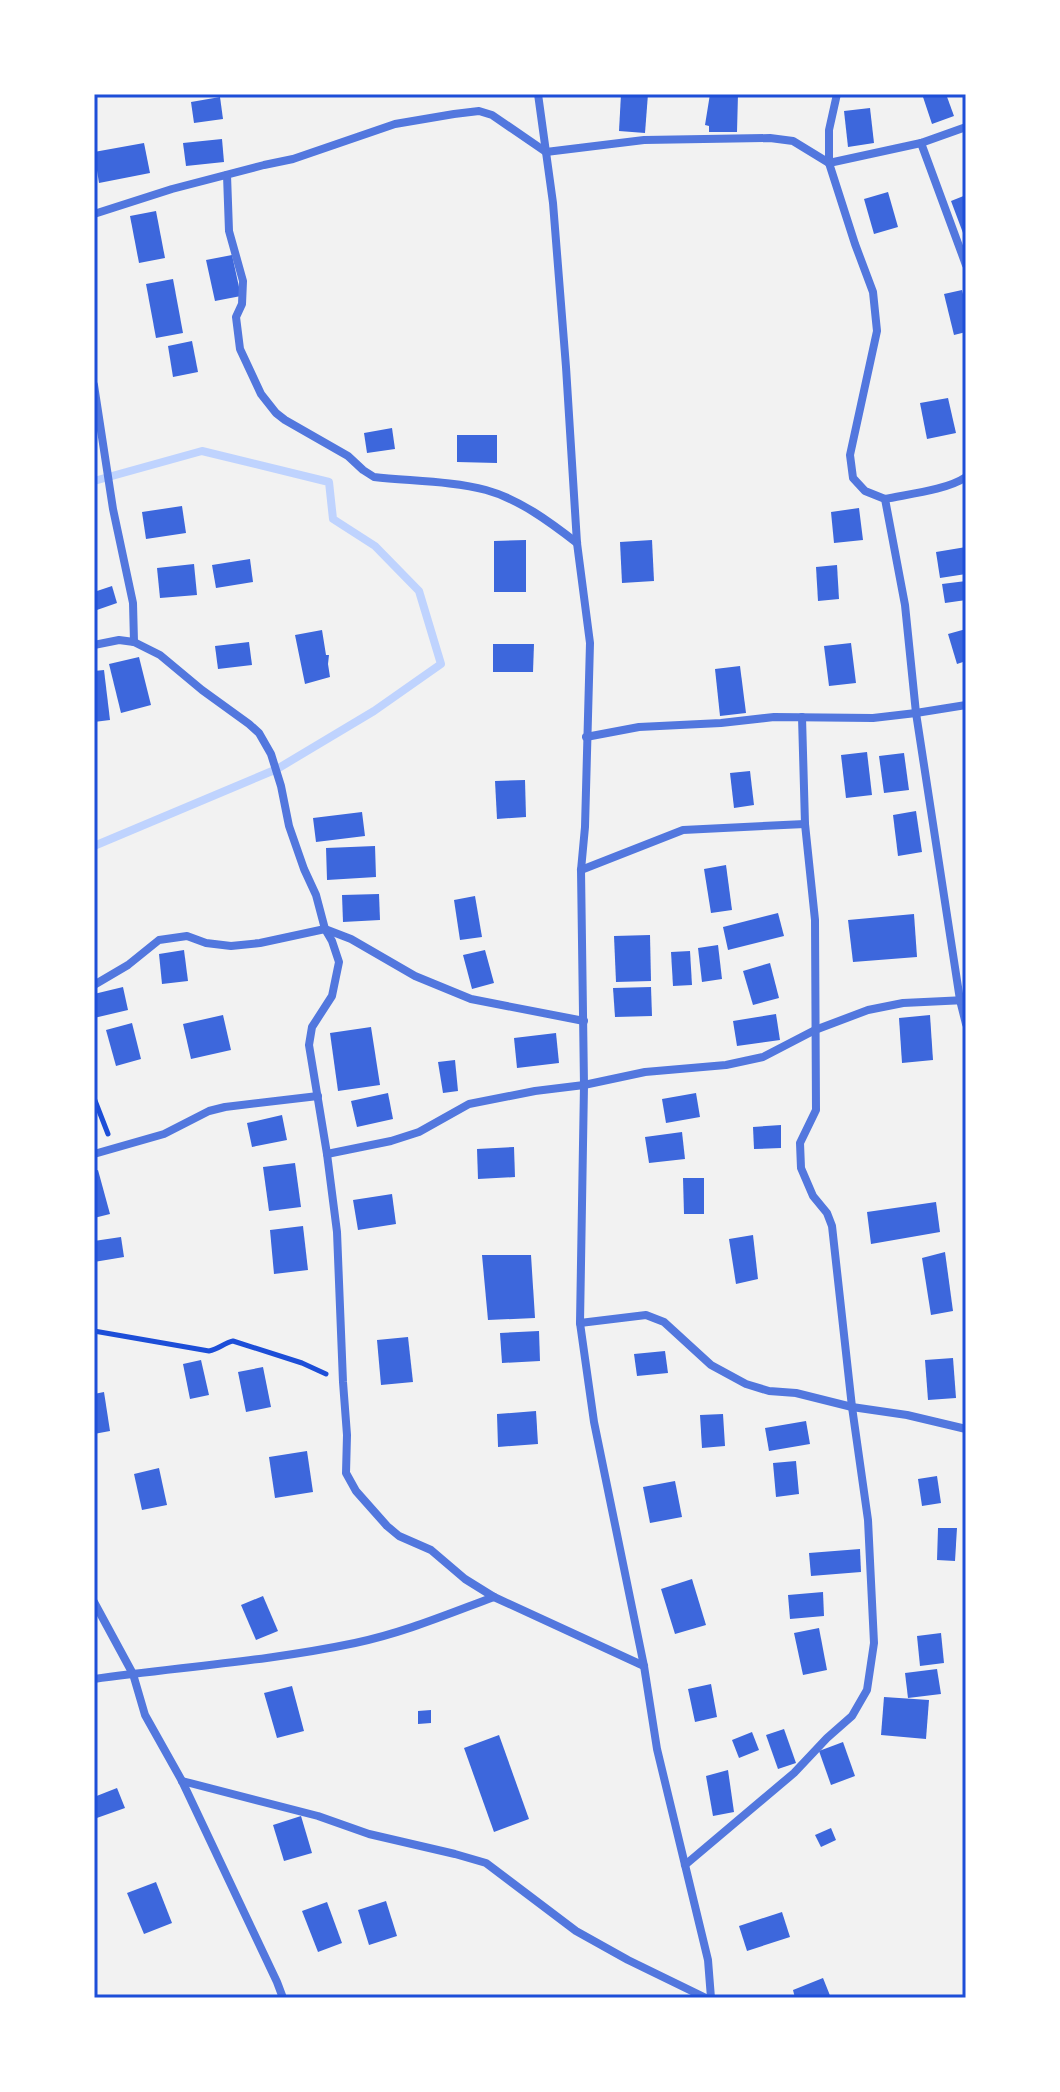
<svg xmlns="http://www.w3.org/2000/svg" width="1060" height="2092" viewBox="0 0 1060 2092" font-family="Arial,sans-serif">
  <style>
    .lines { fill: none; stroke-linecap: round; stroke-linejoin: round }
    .stream { stroke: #bfd3fe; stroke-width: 8 }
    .building { fill: #3d67dc }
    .path { stroke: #1d4ed8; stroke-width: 5 }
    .minor { stroke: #5277de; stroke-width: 8 }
    .neatline { fill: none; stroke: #1d4ed8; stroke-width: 3 }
  </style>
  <rect width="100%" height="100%" fill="#f2f2f2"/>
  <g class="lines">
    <!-- stream -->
    <path class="stream" d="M94,481L202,451L329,482L333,519L375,546L419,591L441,664L374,711L277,769L94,846"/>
  </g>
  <!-- building -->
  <g class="building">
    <path d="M621,94H648L645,133L619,131Z"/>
    <path d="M710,94H738L737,132H709V126L705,125Z"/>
    <path d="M922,94H946L954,116L932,124Z"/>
    <path d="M220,97L223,119L194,123L191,102Z"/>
    <path d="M870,108L874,143L848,147L844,111Z"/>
    <path d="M222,139L224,162L186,166L183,143Z"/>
    <path d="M144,143L150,173L99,183L94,152Z"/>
    <path d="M888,192L898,227L874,234L864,199Z"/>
    <path d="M966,195V232L963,233L951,201Z"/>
    <path d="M156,211L165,258L139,263L130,216Z"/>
    <path d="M232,255L241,296L215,301L206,260Z"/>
    <path d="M173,279L183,333L156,338L146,284Z"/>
    <path d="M962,290L966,306V332L954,335L944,294Z"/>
    <path d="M192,341L198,372L173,377L168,346Z"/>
    <path d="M948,398L956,433L927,439L920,403Z"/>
    <path d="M392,428L395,449L367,453L364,433Z"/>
    <path d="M457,435H497V463L457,462Z"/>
    <path d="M182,506L186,533L146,539L142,512Z"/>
    <path d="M859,508L863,540L834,543L831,512Z"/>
    <path d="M526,540V592H494V541Z"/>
    <path d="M652,540L654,581L622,583L620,542Z"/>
    <path d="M966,547V574L940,578L936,552Z"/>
    <path d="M250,559L253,582L216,588L212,565Z"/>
    <path d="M194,564L197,595L160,598L157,568Z"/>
    <path d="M837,565L839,599L818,601L816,567Z"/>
    <path d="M966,581V600L945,603L942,584Z"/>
    <path d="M112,586L117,603L94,611V592Z"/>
    <path d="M966,629V661L957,664L948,634Z"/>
    <path d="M322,630L326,655H329L328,664L330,677L305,684L295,635Z"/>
    <path d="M249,642L252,665L218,669L215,646Z"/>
    <path d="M851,643L856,683L829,686L824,646Z"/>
    <path d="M493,644H534L533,672H493Z"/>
    <path d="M139,657L151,705L121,713L109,664Z"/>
    <path d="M740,666L746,713L720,716L715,669Z"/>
    <path d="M104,670L110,720L94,722V671Z"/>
    <path d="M867,752L872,795L846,798L841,755Z"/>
    <path d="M904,753L909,790L884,793L879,756Z"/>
    <path d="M750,771L754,805L734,808L730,773Z"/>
    <path d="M525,780L526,817L497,819L495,781Z"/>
    <path d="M916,811L922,852L898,856L893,815Z"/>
    <path d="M362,812L365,836L316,842L313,818Z"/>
    <path d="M375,846L376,877L327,880L326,848Z"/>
    <path d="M726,865L732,910L711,913L704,869Z"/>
    <path d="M379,894L380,920L343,922L342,895Z"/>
    <path d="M475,896L482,937L460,940L454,900Z"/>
    <path d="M778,913L784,936L728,950L723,927Z"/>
    <path d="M914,914L917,957L853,962L848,920Z"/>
    <path d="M650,935L651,981L616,982L614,936Z"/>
    <path d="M718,945L722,979L702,982L698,948Z"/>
    <path d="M184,950L188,981L162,984L159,954Z"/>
    <path d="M485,950L494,983L472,989L463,955Z"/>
    <path d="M690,951L692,985L673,986L671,952Z"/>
    <path d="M770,963L779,998L753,1005L743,971Z"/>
    <path d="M123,987L128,1010L94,1018V994Z"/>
    <path d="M651,987L652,1016L615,1017L613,988Z"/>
    <path d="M776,1014L780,1040L737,1046L733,1021Z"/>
    <path d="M223,1015L231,1050L191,1059L183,1024Z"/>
    <path d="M930,1015L933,1060L902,1063L899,1018Z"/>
    <path d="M132,1023L141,1059L116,1066L106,1030Z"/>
    <path d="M371,1027L380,1085L338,1091L330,1033Z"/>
    <path d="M556,1033L559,1063L517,1068L514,1038Z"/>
    <path d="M455,1060L458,1091L443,1093L438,1062Z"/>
    <path d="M388,1093L393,1119L357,1127L351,1101Z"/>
    <path d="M696,1093L700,1117L666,1123L662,1099Z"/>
    <path d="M282,1115L287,1140L252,1147L247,1123Z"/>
    <path d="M781,1125V1148L754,1149L753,1127Z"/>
    <path d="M682,1132L685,1159L649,1163L645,1137Z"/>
    <path d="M514,1147L515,1177L478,1179L477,1149Z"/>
    <path d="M295,1163L301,1207L269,1211L263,1167Z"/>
    <path d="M98,1170L110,1214L94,1218V1171Z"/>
    <path d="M683,1178H704V1214H684Z"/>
    <path d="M392,1194L396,1224L358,1230L353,1200Z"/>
    <path d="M936,1202L940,1232L871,1244L867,1212Z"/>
    <path d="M303,1226L308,1270L274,1274L270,1230Z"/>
    <path d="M753,1235L758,1279L736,1284L729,1239Z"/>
    <path d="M121,1237L124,1257L94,1262V1241Z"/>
    <path d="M945,1252L953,1311L931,1315L922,1258Z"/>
    <path d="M482,1255H531L535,1318L488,1320Z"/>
    <path d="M539,1331L540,1361L502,1363L500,1333Z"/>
    <path d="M408,1337L413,1382L381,1385L377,1340Z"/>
    <path d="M665,1351L668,1373L637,1376L634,1354Z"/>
    <path d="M953,1358L956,1398L928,1400L925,1360Z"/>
    <path d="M201,1360L209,1395L190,1399L183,1364Z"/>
    <path d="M263,1367L271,1407L246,1412L238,1372Z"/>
    <path d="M104,1392L110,1431L94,1434V1394Z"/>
    <path d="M536,1411L538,1444L498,1447L497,1414Z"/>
    <path d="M723,1414L725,1446L702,1448L700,1415Z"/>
    <path d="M806,1421L810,1444L769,1451L765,1428Z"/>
    <path d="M307,1451L313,1492L275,1498L269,1457Z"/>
    <path d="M796,1461L799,1494L776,1497L773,1463Z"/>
    <path d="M159,1468L167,1505L142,1510L134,1474Z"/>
    <path d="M937,1476L941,1503L922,1506L918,1479Z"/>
    <path d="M675,1481L682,1517L650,1523L643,1487Z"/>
    <path d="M938,1528H957L955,1561L937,1560Z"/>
    <path d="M860,1549L861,1572L811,1576L809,1553Z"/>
    <path d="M692,1579L706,1625L675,1634L661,1589Z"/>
    <path d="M823,1592L824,1616L790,1619L788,1595Z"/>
    <path d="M263,1596L278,1631L256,1640L241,1605Z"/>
    <path d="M819,1628L827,1670L803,1675L794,1633Z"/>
    <path d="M941,1633L944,1663L920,1666L917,1636Z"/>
    <path d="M937,1669L941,1694L908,1698L905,1673Z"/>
    <path d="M711,1684L717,1717L695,1722L688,1689Z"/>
    <path d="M292,1686L304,1731L277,1738L264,1693Z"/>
    <path d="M884,1697L929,1700L926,1739L881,1735Z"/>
    <path d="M431,1710V1723L418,1724V1711Z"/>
    <path d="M784,1729L796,1763L778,1769L766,1735Z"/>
    <path d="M752,1732L759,1750L739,1758L732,1740Z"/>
    <path d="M499,1735L529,1819L494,1832L464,1748Z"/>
    <path d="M843,1742L855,1776L831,1785L819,1751Z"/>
    <path d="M728,1770L734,1812L713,1816L706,1776Z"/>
    <path d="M117,1788L125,1808L94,1819V1797Z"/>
    <path d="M301,1816L312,1853L284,1861L273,1825Z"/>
    <path d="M831,1828L836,1840L821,1847L815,1835Z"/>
    <path d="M156,1882L172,1923L144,1934L127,1893Z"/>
    <path d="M386,1901L397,1936L369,1945L358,1910Z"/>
    <path d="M327,1902L342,1943L318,1952L302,1911Z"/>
    <path d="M782,1912L790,1937L747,1951L739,1926Z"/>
    <path d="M823,1978L831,1998H795L793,1990Z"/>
  </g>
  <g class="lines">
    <!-- path -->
    <g class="path">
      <path d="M94,1098L108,1134"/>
      <path d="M94,1331L209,1351C219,1349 224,1343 233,1341L302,1363L326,1374"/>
    </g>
    <!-- minor -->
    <g class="minor">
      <path d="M538,94L553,203L566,367L577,543L590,643L585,827L581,870L584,1085L580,1323L594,1422L644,1666L657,1749L708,1960L711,1998"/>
      <path d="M837,94L829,130V163L855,244L873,292L877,331L850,455L853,478L865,491L885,499L905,605L916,713L960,1000L966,1024"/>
      <path d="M921,143L966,265"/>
      <path d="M227,175L229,231L243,281L242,304L236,317L240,349L261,394L276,413L285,420L348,456L363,470L374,477C409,481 453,481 486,490C519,499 550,522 577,543"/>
      <path d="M94,214L172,189L264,165L293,159L395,124L454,114L479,111L492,115L546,152L644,140L770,138L793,141L829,163L921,143L966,127"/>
      <path d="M94,385L113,509L133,603L134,642"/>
      <path d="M885,499C909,494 947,490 966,477"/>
      <path d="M94,645L119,640L134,642L160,655L202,690L249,724L259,733L271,754L281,786L289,826L304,869L316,895L325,929L332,941L339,962L332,996L312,1027L309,1045L327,1154L337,1232L343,1382L347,1435L346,1473L356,1491L387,1526L399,1536L431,1550L465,1579L494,1597L644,1666"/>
      <path d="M586,737L639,727L721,723L774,717L873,718L916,713L966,705"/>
      <path d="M581,870L683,830L805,824"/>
      <path d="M94,985L128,965L159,940L187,936L206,943L231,946L260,943L325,929L351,939L415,976L471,999L584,1021"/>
      <path d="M94,1154L164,1134L209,1111L225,1107L318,1096"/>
      <path d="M327,1154L391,1141L419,1132L469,1104L535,1091L584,1085L645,1072L726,1065L763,1057L815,1030L868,1010L903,1003L966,1000"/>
      <path d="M580,1323L646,1315L664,1322L711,1365L746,1384L769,1391L796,1393L852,1407L907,1415L966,1429"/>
      <path d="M94,1602L133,1674L145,1715L182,1781L277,1982L283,1998"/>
      <path d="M94,1679C181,1667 269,1661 355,1643C403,1633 448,1614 494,1597"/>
      <path d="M182,1781L318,1816L369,1834L455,1854L486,1863L576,1931L628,1960L706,1998"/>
      <path d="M685,1865L794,1773L827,1738L852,1716L867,1690L874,1643L868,1520L852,1407L832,1226L827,1213L813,1196L801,1168L800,1143L816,1110L815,920L805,824L802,717"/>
    </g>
  </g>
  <!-- border -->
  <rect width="1060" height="2092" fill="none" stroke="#ffffff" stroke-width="192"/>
  <rect x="96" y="96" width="868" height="1900" class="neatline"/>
</svg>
